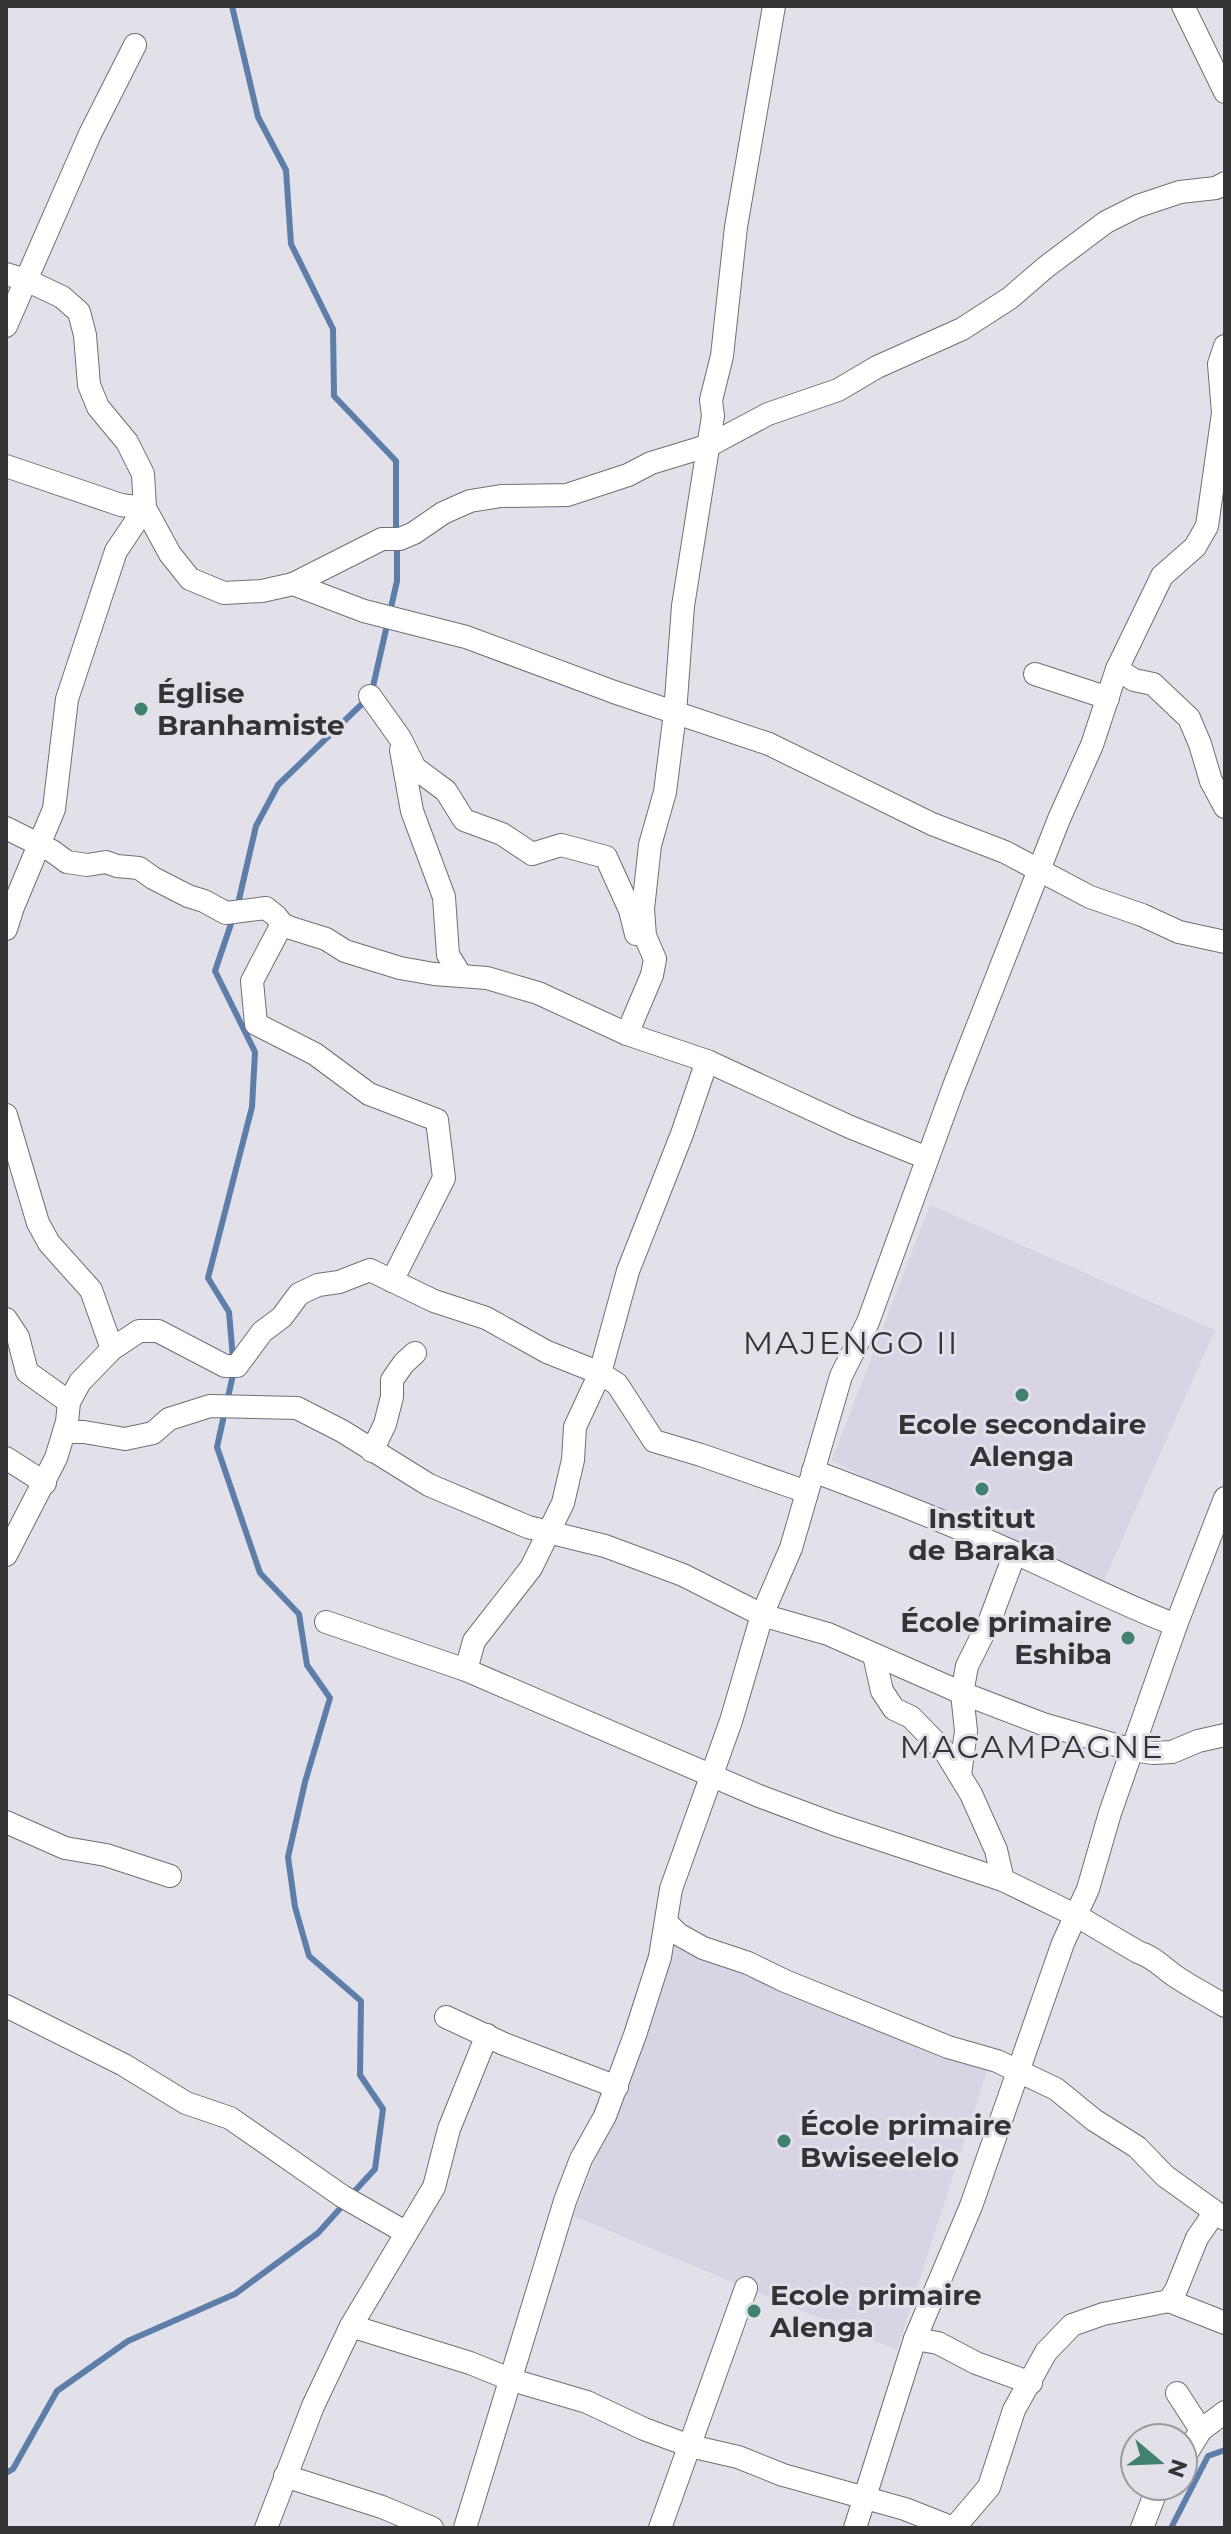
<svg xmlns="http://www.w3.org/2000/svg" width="1231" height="2534" viewBox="0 0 1231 2534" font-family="Montserrat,sans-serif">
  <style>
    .built { fill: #d8d4e4 }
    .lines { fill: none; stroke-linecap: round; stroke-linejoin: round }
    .stream { stroke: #5e7eaa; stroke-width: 6 }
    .minor-casing { stroke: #706e76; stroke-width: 24 }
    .minor { stroke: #fff; stroke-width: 22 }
    .poi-dot { fill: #408170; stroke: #e2e0e9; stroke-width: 3 }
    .labels { text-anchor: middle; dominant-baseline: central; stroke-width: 6; stroke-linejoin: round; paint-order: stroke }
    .poi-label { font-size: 28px; font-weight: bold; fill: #343336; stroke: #e2e0e9; text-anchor: start }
    .quarter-label { font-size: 32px; letter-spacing: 2px; fill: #343336; stroke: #e2e0e9 }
  </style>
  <rect width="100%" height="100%" fill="#e2e0e9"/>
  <!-- built -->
  <g class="built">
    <path d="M930,1205L1215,1330L1096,1599L832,1460Z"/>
    <path d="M672,1942L989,2065L897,2350L573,2216L634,2065Z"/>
  </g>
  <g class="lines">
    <!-- stream -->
    <g class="stream">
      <path d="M232,6L258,117L286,170L291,244L333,329L334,396L396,461V534"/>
      <path d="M372,691L397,581V545"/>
      <path d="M237,908L256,826L278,785L366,700"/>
      <path d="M233,1359L229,1312L208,1278L252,1107L255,1052L215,971L233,918"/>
      <path d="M234,1370L217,1447L260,1573L299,1614L307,1665L330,1698L305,1782L288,1857L295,1907L309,1956L361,2001L360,2075L383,2109L375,2169L352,2194"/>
      <path d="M6,2473L13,2469L57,2391L128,2341L235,2294L318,2233L345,2203"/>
      <path d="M1171,2528L1208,2456L1225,2450"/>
    </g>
    <defs>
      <g id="minor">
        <path d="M1183,6L1225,92"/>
        <path d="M6,274L26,280L62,297L79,312L85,335L89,385L98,407L127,442L143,474L145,508L170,554L190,579L224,593L262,591L293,584L364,611L466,637L614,692L769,744L932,824L1005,852L1090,897L1142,915L1179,932L1225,942"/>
        <path d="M6,326L90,134L135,45"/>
        <path d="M6,466L121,505L145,508"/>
        <path d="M293,584L382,539H400L414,533L443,513L470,501L501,496L567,495L628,475L651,463L710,445L768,414L838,390L877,367L962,329L1010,298L1046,267L1106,222L1138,206L1180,192L1216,188L1225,183"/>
        <path d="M1117,669L1134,680L1153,684L1189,718L1200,744L1211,781L1225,807"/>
        <path d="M1035,674L1108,698"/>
        <path d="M370,696L400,738L415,768L446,791L464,820L502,834L532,854L561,845L606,857L630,910L636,934"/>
        <path d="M401,750L412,811L444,897L448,955L460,974"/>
        <path d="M6,828L52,851L67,862L87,865L106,862L117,866L139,868L153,878L188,896L204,901L226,913L266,908L276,916L282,924L291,928L326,939L345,951L400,968L434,974L487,978L538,993L627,1034L707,1061L850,1127L927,1158"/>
        <path d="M282,924L252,981L256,1024L315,1054L369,1094L437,1120L444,1178L392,1281"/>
        <path d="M6,929L13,907L54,809L67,699L116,551L145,508"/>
        <path d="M627,1034L652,975L655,959L645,936L643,909L650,845L665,792L675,713L683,606L713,416L711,400L722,356L736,227L774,6"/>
        <path d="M6,1115L38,1223L49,1243L91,1290L112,1349"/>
        <path d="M6,1319L18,1337L27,1372L69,1402"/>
        <path d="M64,1432H84L125,1439L153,1433L169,1419L210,1406L297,1408L342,1431L429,1485L528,1527L605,1546L683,1575L762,1615L828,1634L962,1693L1043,1724L1133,1750L1153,1753L1172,1752L1198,1741L1225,1735"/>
        <path d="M372,1451L385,1424L392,1397V1380L404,1363L415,1353"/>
        <path d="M6,1458L45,1483"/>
        <path d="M813,1471C880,1496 947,1522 1013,1552C1067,1576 1120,1604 1176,1625"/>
        <path d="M6,1555L56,1458L67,1422L69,1402L80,1382L112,1349L139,1331H158L225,1366H237L262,1332L282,1317L299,1294L318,1285L339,1282L370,1270L434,1301L486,1318L547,1352L600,1373L617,1384L654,1441L701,1455L807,1492"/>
        <path d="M326,1622L466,1670L759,1796L834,1824L1003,1880L1077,1916L1138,1952C1154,1957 1162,1967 1175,1976C1191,1987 1209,1996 1225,2006"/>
        <path d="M874,1655L882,1691L894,1709L911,1717L946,1753L971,1794L996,1850L1003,1880"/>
        <path d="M466,1670L474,1641L531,1568L563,1503L573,1460L575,1427L600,1373L628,1271L682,1134L707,1061"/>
        <path d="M960,1775L966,1731L962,1693L967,1666L990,1620L1015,1553"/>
        <path d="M6,1822L65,1848L106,1855L170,1876"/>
        <path d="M666,1922L678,1934L703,1948L748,1963L785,1981L948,2047L997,2061L1056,2089L1094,2120L1137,2147L1165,2176L1225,2219"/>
        <path d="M6,2006L124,2065L186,2103L230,2118L342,2196L405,2232"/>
        <path d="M446,2017L504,2044L617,2087"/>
        <path d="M1169,2301L1225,2323"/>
        <path d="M351,2326L470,2363L512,2380L587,2402L644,2429L690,2446L738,2457L783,2475L905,2509L953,2528"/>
        <path d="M915,2339L938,2343L976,2363L1031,2383"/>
        <path d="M1177,2393L1201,2430"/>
        <path d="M1183,2459L1201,2430L1225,2412"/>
        <path d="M285,2476L382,2507L432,2528"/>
        <path d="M266,2528L313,2406L351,2326L434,2187L449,2129L487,2035"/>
        <path d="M465,2528L565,2201L581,2159L605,2116L635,2035L660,1957L671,1889L731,1721L762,1615L791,1548L841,1376L868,1322L954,1086L1059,819L1092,745L1117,669L1162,576L1195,547L1207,526L1223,413L1219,364L1225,346"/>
        <path d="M660,2528L746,2288"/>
        <path d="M855,2528L915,2339L971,2206L1063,1943L1088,1889L1110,1813L1176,1625L1225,1498"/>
        <path d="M954,2528L989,2487L1014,2410L1046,2352L1072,2325L1103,2314L1169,2301L1176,2290L1197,2238L1215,2212"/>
        <path d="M1142,2528L1158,2486"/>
      </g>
    </defs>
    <!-- minor casing -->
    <use href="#minor" class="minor-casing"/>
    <!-- minor -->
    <use href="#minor" class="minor"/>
  </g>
  <!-- markers -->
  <g class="poi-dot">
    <circle cx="141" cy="709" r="8"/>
    <circle cx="1022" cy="1395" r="8"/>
    <circle cx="982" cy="1489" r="8"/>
    <circle cx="1128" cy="1638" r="8"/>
    <circle cx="784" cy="2141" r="8"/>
    <circle cx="754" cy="2311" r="8"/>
  </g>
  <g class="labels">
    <!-- poi labels -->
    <g class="poi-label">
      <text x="157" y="693">Église<tspan x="157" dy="32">Branhamiste</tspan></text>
      <text x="1022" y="1424" text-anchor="middle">Ecole secondaire<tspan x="1022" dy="32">Alenga</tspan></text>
      <text x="982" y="1518" text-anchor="middle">Institut<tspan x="982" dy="32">de Baraka</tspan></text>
      <text x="1112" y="1622" text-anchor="end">École primaire<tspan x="1112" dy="32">Eshiba</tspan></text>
      <text x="800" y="2125">École primaire<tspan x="800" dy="32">Bwiseelelo</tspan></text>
      <text x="770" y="2295">Ecole primaire<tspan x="770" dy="32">Alenga</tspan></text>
    </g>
    <!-- quarter labels -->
    <g class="quarter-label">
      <text x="851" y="1342">MAJENGO II</text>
      <text x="1032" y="1746">MACAMPAGNE</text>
    </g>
  </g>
  <!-- border -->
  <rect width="1231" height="2534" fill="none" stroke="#343336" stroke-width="16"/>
  <!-- north arrow -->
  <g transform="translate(1159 2462) rotate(109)"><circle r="38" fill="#e2e0e9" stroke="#9c9ba1" stroke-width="2"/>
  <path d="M0-6L14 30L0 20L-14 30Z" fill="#408170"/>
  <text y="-12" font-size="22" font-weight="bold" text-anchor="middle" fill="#343336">N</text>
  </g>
</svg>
